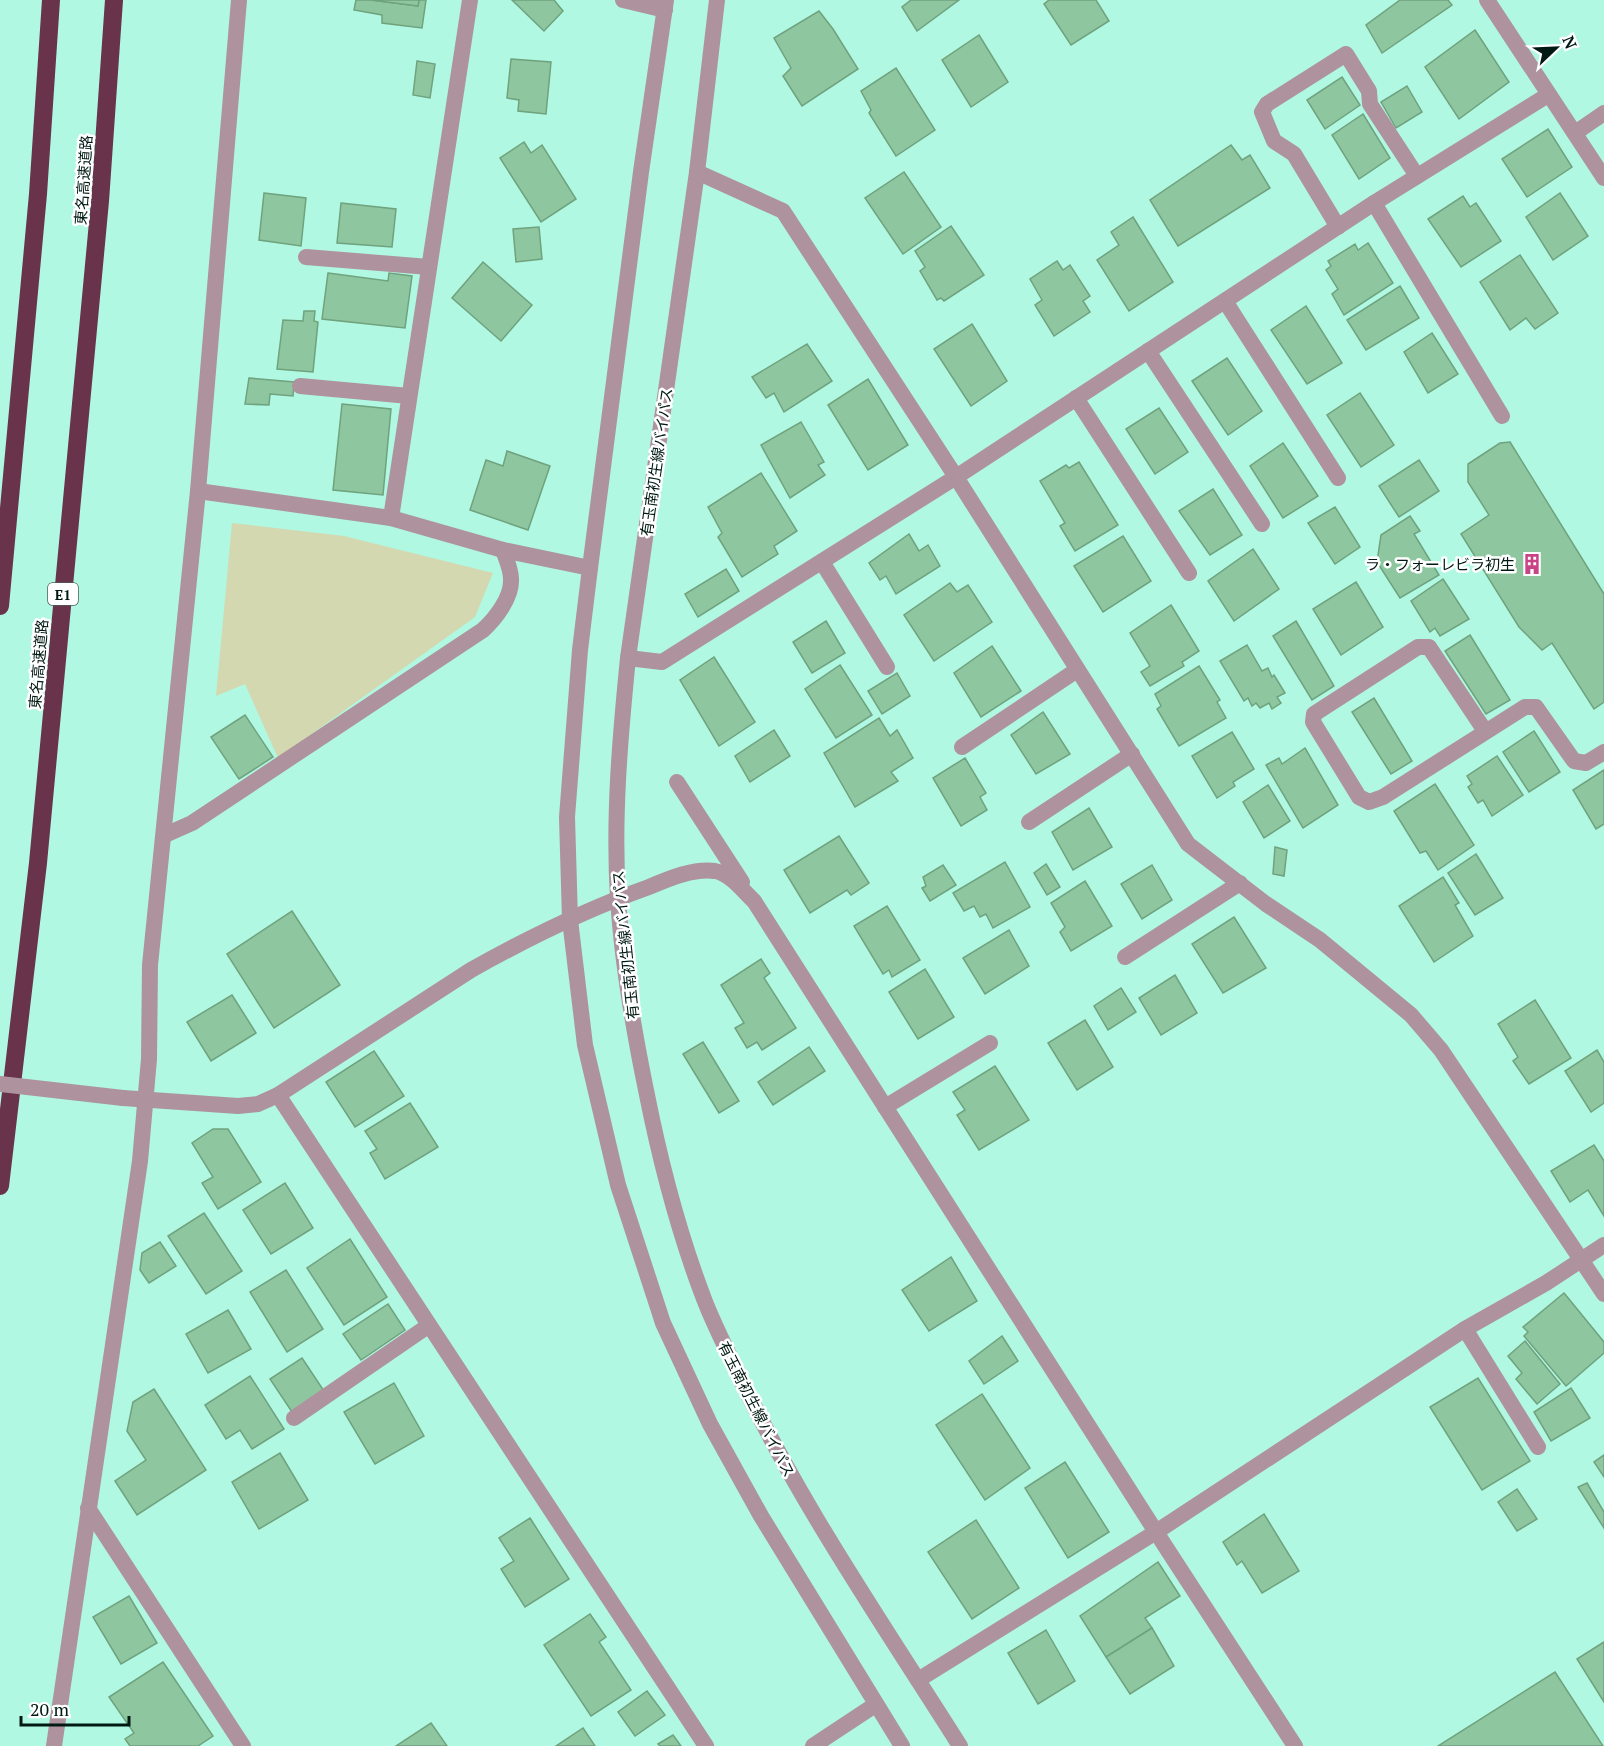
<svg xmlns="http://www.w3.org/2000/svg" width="1604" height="1746" viewBox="0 0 1604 1746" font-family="'PT Serif','Noto Sans JP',serif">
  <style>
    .green { fill: #d3d8b1 }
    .building { fill: #8ec79f; stroke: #6fa27e; stroke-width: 1.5 }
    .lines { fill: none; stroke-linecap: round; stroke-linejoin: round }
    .service { stroke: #ae929d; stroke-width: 16 }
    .minor { stroke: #ae929d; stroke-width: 16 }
    .tertiary { stroke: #ae929d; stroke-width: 16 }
    .motorway { stroke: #69334b; stroke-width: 18 }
    .minor-bridge { stroke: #ae929d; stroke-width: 16 }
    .labels { text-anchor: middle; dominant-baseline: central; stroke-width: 5; stroke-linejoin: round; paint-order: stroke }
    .shield { fill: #fff; stroke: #4c5f5a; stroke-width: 1.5 }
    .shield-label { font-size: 14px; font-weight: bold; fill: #001a13 }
    .street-label { font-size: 15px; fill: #001a13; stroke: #fff }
    .poi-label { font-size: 15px; fill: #001a13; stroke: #fff; text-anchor: end }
  </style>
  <rect width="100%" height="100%" fill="#b0f8e1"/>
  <!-- green -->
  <path class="green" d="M232,523L344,536L493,573L475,617L278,758L245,684L216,696Z"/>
  <!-- building -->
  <g class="building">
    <path d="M356,0H371L418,6L419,0H426L422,28L382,23V15L354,10Z"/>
    <path d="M371,0H419L418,6Z"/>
    <path d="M512,0H554L563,11L544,31Z"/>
    <path d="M911,0H959L917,31L902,7Z"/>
    <path d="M1049,0H1096L1109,21L1071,45L1044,4Z"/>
    <path d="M1400,0H1448L1452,5L1382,53L1366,25Z"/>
    <path d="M819,11L833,29L858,69L802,106L783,76L791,68L774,38Z"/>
    <path d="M1475,30L1509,82L1459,119L1425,67Z"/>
    <path d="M979,35L1008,82L971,107L942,60Z"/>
    <path d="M511,59L551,62L546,114L518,111L519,100L507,98Z"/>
    <path d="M417,61L435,64L430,98L413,95Z"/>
    <path d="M896,68L935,130L896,156L869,113L871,110L861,91Z"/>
    <path d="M1342,77L1360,105L1325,129L1307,100Z"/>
    <path d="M1407,86L1422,112L1396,128L1381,102Z"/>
    <path d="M1363,114L1390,158L1359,179L1332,135Z"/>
    <path d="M1548,129L1572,167L1527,197L1502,159Z"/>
    <path d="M524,142L531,153L542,145L576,199L541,222L500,158Z"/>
    <path d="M1231,145L1242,160L1250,155L1270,188L1178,246L1150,200Z"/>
    <path d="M904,172L941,227L903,254L865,198Z"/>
    <path d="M264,193L306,198L301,246L259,240Z"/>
    <path d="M1560,193L1588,236L1553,260L1526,217Z"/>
    <path d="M1463,196L1470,207L1476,203L1501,241L1461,267L1428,219Z"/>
    <path d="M341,203L396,209L392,247L337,243Z"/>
    <path d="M1133,217L1173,282L1129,311L1097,260L1119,245L1111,232Z"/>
    <path d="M951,226L984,275L944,301L941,298L937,300L920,271L925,267L915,251Z"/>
    <path d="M539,227L542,259L516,262L513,229Z"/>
    <path d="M1368,243L1393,283L1344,315L1332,294L1338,289L1326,270L1331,266L1328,261L1355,244L1358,250Z"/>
    <path d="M1520,255L1558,313L1535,329L1526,318L1510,330L1480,282Z"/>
    <path d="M1057,261L1063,270L1070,265L1090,296L1083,301L1090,312L1054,336L1035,305L1042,300L1030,279Z"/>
    <path d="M483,262L532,305L501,341L452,298Z"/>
    <path d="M328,273L388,281L389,273L412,276L405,328L322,319Z"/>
    <path d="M1400,286L1419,318L1366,350L1347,320Z"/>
    <path d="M1306,306L1342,363L1307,384L1271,330Z"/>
    <path d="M304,311H315L314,321L318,322L313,372L277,369L283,320L303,321Z"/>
    <path d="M972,324L1007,381L971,406L934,349Z"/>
    <path d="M1432,333L1458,374L1428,393L1404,352Z"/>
    <path d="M807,344L832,381L784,412L774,393L766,398L752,377Z"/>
    <path d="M1227,358L1262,411L1228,435L1192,381Z"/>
    <path d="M249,378L294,382L293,396L270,394L269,405L245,404Z"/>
    <path d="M868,379L908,445L868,470L828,405Z"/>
    <path d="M1360,393L1394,445L1361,467L1327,415Z"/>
    <path d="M342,404L391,409L383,495L333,490Z"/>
    <path d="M1159,408L1188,452L1155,474L1126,429Z"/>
    <path d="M801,422L824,462L818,465L825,475L790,498L761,445Z"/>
    <path d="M1510,442L1604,594V702L1594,709L1552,643L1542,650L1519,627L1461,534L1489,515L1468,482V464L1500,443Z"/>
    <path d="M1283,443L1318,496L1283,518L1250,466Z"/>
    <path d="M507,451L550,466L528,530L470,510L486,460L503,466Z"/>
    <path d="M1419,460L1439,491L1399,517L1379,486Z"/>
    <path d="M1079,462L1118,525L1075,551L1060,526L1065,523L1040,481L1066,465L1069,468Z"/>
    <path d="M761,473L797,531L774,546L778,554L742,577L718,537L722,533L708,507Z"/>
    <path d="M1213,489L1242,535L1210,555L1179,511Z"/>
    <path d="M1335,507L1360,547L1335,564L1308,523Z"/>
    <path d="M1410,516L1420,531L1414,534L1439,575L1400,598L1377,562L1381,535Z"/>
    <path d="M909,534L919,551L928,545L940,566L896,594L886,576L880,580L869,563Z"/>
    <path d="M1123,536L1151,581L1103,612L1074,566Z"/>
    <path d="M1253,549L1279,589L1234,621L1208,581Z"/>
    <path d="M726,569L739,591L698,617L685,594Z"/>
    <path d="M1443,579L1469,619L1440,636L1435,628L1430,632L1411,601Z"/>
    <path d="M1356,582L1383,627L1341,655L1313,609Z"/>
    <path d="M950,583L957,592L968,585L992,622L934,661L904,615Z"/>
    <path d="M1171,605L1199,651L1182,662L1184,666L1150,686L1141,672L1150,666L1130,633Z"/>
    <path d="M826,621L845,653L812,673L793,642Z"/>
    <path d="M1296,621L1334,686L1312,700L1273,636Z"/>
    <path d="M1470,635L1510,700L1486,714L1445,651Z"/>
    <path d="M1247,645L1262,671L1268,668L1272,677L1274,675L1285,693L1277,697L1281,703L1272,709L1269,703L1260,708L1256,703L1252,706L1248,698L1244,701L1220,661Z"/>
    <path d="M992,646L1021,691L981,717L954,673Z"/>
    <path d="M714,657L755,722L719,746L680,680Z"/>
    <path d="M840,665L872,715L836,738L805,689Z"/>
    <path d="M1199,666L1220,700L1217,702L1226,718L1179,746L1157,709L1161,706L1155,694Z"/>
    <path d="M897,673L910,696L882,714L868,691Z"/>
    <path d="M1374,698L1412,761L1391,774L1352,712Z"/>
    <path d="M1043,712L1070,754L1036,774L1011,735Z"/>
    <path d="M245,715L273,757L239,779L211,737Z"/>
    <path d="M879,718L890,736L897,730L913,758L891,772L898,781L855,807L824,753Z"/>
    <path d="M774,730L790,756L750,782L735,756Z"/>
    <path d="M1534,731L1560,772L1529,792L1503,752Z"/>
    <path d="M1232,732L1254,769L1233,782L1235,786L1217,798L1192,756Z"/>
    <path d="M1305,748L1338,805L1303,828L1266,765L1279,758L1282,764Z"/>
    <path d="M1497,756L1523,795L1492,816L1483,800L1478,803L1468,787L1472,784L1467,776Z"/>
    <path d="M965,758L986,793L980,797L987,810L961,826L933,778Z"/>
    <path d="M1604,770V824L1596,829L1573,790Z"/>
    <path d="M1435,784L1474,845L1438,870L1426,851L1420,853L1394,811Z"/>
    <path d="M1268,785L1290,821L1264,838L1243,802Z"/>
    <path d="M1089,808L1112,847L1073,870L1052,832Z"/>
    <path d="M839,836L869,883L851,895L847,890L810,913L784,870Z"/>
    <path d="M1275,847L1287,850L1284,876L1273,874Z"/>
    <path d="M1476,854L1503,898L1475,915L1448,873Z"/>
    <path d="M1005,862L1030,907L993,928L986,914L980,917L974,906L964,911L953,893Z"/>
    <path d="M1046,864L1060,887L1047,895L1034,873Z"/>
    <path d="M943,865L956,885L930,901L922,888L926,886L923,877Z"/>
    <path d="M1152,865L1172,900L1142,919L1121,884Z"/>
    <path d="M1443,877L1459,903L1455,905L1473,936L1434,962L1399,906Z"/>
    <path d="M1085,881L1112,926L1071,951L1060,932L1065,927L1051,903Z"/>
    <path d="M887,906L920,960L892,977L889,970L883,974L854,926Z"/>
    <path d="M292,911L340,985L274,1028L227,954Z"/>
    <path d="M1234,917L1266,968L1223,993L1192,944Z"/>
    <path d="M1009,930L1029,966L985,994L963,958Z"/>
    <path d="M761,959L770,973L764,978L796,1028L762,1050L757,1042L747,1048L735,1028L744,1023L721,985Z"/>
    <path d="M925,969L954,1017L918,1039L889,992Z"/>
    <path d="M1175,975L1197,1013L1161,1035L1139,998Z"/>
    <path d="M1121,988L1136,1012L1108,1030L1094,1006Z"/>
    <path d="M232,995L256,1033L211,1061L187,1022Z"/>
    <path d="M1535,1000L1571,1058L1529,1084L1513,1061L1518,1057L1498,1024Z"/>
    <path d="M1085,1020L1113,1067L1077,1090L1048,1043Z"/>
    <path d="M703,1042L739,1101L719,1113L683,1054Z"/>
    <path d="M809,1047L825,1071L773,1105L758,1082Z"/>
    <path d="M1597,1050L1604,1062V1103L1591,1112L1565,1071Z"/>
    <path d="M374,1051L404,1096L355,1127L326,1082Z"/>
    <path d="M995,1066L1029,1120L979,1150L957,1115L965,1110L953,1092Z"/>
    <path d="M410,1103L438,1147L385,1179L370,1153L377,1149L365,1131Z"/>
    <path d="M213,1129H228L261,1182L218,1209L202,1183L213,1177L192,1143Z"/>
    <path d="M1594,1145L1604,1161V1216L1588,1190L1570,1202L1551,1171Z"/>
    <path d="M285,1183L313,1228L271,1254L243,1210Z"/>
    <path d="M204,1213L242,1271L206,1294L168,1236Z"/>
    <path d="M350,1239L387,1297L344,1325L307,1268Z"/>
    <path d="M160,1242L176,1266L149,1283L140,1270L142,1253Z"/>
    <path d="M951,1257L977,1301L929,1331L902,1290Z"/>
    <path d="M286,1270L323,1329L287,1352L250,1292Z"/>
    <path d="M1564,1293L1604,1342V1353L1566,1386L1524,1336L1528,1332L1523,1327Z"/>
    <path d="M388,1304L405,1330L361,1360L343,1334Z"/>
    <path d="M228,1310L251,1349L208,1373L186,1334Z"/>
    <path d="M1002,1336L1018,1361L984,1384L969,1361Z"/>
    <path d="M1525,1341L1560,1384L1537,1404L1516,1379L1522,1373L1508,1356Z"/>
    <path d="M302,1358L324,1391L292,1412L270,1379Z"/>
    <path d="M250,1376L284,1429L252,1449L240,1430L226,1439L205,1405Z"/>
    <path d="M1478,1378L1530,1461L1482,1490L1430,1407Z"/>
    <path d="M394,1383L424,1436L375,1464L344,1412Z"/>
    <path d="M1571,1388L1590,1418L1551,1441L1534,1412Z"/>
    <path d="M154,1389L206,1470L137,1515L115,1481L146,1460L127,1431L133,1402Z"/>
    <path d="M982,1394L1030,1468L985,1500L936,1425Z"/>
    <path d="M280,1453L308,1500L259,1529L232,1482Z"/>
    <path d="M1604,1455V1477L1594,1462Z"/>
    <path d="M1065,1462L1109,1532L1068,1558L1025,1488Z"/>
    <path d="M1587,1483L1604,1512V1528L1578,1487Z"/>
    <path d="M1517,1489L1537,1519L1517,1531L1498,1502Z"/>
    <path d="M1264,1514L1299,1571L1262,1593L1242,1561L1237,1565L1223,1542Z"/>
    <path d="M530,1518L569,1579L525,1607L501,1569L514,1561L499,1538Z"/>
    <path d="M976,1520L1019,1588L972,1619L928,1552Z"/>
    <path d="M1158,1562L1180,1596L1145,1618L1152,1628L1106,1657L1080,1616Z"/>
    <path d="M129,1596L157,1643L121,1664L93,1617Z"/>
    <path d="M590,1614L606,1637L599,1642L631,1690L591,1716L544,1645Z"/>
    <path d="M1152,1628L1174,1666L1130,1694L1106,1657Z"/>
    <path d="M1046,1630L1075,1681L1038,1704L1008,1653Z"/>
    <path d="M1604,1642V1702L1577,1659Z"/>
    <path d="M163,1662L213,1736L198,1746H130L125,1739L134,1733L109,1697Z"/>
    <path d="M1555,1672L1603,1746H1438Z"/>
    <path d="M647,1691L665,1715L635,1736L618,1712Z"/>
    <path d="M431,1723L447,1746H396Z"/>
    <path d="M583,1728L595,1746H556Z"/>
    <path d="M673,1735L681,1746H660L658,1744Z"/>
  </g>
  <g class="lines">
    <!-- service -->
    <g class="service">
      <path d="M306,257L429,267"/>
      <path d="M300,386L409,396"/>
    </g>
    <!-- minor -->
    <g class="minor">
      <path d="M623,0L665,10"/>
      <path d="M1487,0L1604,178"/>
      <path d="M1575,133L1604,113"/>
      <path d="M697,172L783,211L956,477L1188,844L1266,904L1320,940L1411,1015L1441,1050L1604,1294"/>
      <path d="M1374,203L1502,416"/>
      <path d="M1338,227L1294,154L1274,141L1262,112L1267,104L1346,54L1369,91L1370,104L1417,176"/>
      <path d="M1225,301L1338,478"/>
      <path d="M1148,351L1262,524"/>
      <path d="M1076,398L1189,573"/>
      <path d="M198,491L391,518L503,550L590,568"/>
      <path d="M391,518L470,0"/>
      <path d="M822,562L887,667"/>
      <path d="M628,658L662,662L956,477L1374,203L1548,95"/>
      <path d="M1485,731L1429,647H1418L1314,714L1313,722L1359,797L1369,802L1383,797L1525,707H1536L1574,761L1586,763L1604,752"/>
      <path d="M962,747L1077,670"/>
      <path d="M677,782L742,882"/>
      <path d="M1029,822L1132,754"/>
      <path d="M165,835L192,823L483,630C496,618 512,597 511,579C511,569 506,559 503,550"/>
      <path d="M1125,957L1240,883"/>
      <path d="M123,1098L238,1106L258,1104L278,1095"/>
      <path d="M885,1107L990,1043"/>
      <path d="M1465,1329L1538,1447"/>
      <path d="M294,1418L428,1326"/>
      <path d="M88,1508L243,1746"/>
      <path d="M918,1680L1156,1532L1465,1329L1546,1283L1604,1245"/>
      <path d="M54,1746L140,1161L149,1059L150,965L198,491L239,0"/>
      <path d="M706,1746L278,1095L471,970C528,938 587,909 649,887C668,879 693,868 715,871C731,874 743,891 754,901L1156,1532L1295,1746"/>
      <path d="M813,1746L875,1705"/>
    </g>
    <!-- tertiary -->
    <g class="tertiary">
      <path d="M666,0L641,172L590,568L580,650L567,817L570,920L585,1045L618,1185L663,1323L710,1424L761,1516L902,1746"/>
      <path d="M717,0L697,172L628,658C620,738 613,818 618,898C622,963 633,1027 646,1090C660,1161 678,1231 704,1299C712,1320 723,1342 733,1363C796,1498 881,1621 960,1746"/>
    </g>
    <!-- motorway -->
    <g class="motorway">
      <path d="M0,606L38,194L51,0"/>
      <path d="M0,1186L38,863L100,201L114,0"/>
    </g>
    <!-- minor-bridge -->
    <path class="minor-bridge" d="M0,1084L123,1098"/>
  </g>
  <!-- icons -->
  <defs>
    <symbol id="building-bare" viewBox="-9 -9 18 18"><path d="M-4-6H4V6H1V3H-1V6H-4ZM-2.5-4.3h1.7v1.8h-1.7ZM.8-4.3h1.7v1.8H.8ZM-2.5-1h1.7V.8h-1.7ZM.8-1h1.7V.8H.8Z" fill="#c94486" stroke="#fff" stroke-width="2.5" paint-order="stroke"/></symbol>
  </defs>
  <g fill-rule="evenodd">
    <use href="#building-bare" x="1517" y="549" width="30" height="30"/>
  </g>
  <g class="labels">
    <!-- shield labels -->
    <rect class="shield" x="48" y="583" width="30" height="22" rx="4.5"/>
    <g class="shield-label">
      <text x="63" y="594">E1</text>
    </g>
    <!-- street labels -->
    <g class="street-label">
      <text transform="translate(83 180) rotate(-86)">東名高速道路</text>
      <text transform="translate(656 462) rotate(-82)">有玉南初生線バイパス</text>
      <text transform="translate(38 664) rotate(-85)">東名高速道路</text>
      <text transform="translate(625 945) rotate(-96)">有玉南初生線バイパス</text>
      <text transform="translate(757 1409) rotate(63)">有玉南初生線バイパス</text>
    </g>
    <!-- poi labels -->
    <g class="poi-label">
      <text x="1515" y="564">ラ・フォーレビラ初生</text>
    </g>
  </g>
  <!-- north arrow -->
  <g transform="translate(1556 48) rotate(67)" stroke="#ffffff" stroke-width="4.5" paint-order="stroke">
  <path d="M0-4.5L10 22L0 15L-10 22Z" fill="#001a13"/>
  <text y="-9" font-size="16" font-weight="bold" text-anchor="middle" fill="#001a13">N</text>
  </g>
  <!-- scale -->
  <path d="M21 1716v9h108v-9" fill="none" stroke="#001a13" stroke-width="3"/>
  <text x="30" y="1716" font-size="18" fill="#001a13" stroke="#ffffff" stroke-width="4.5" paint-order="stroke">20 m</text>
</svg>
